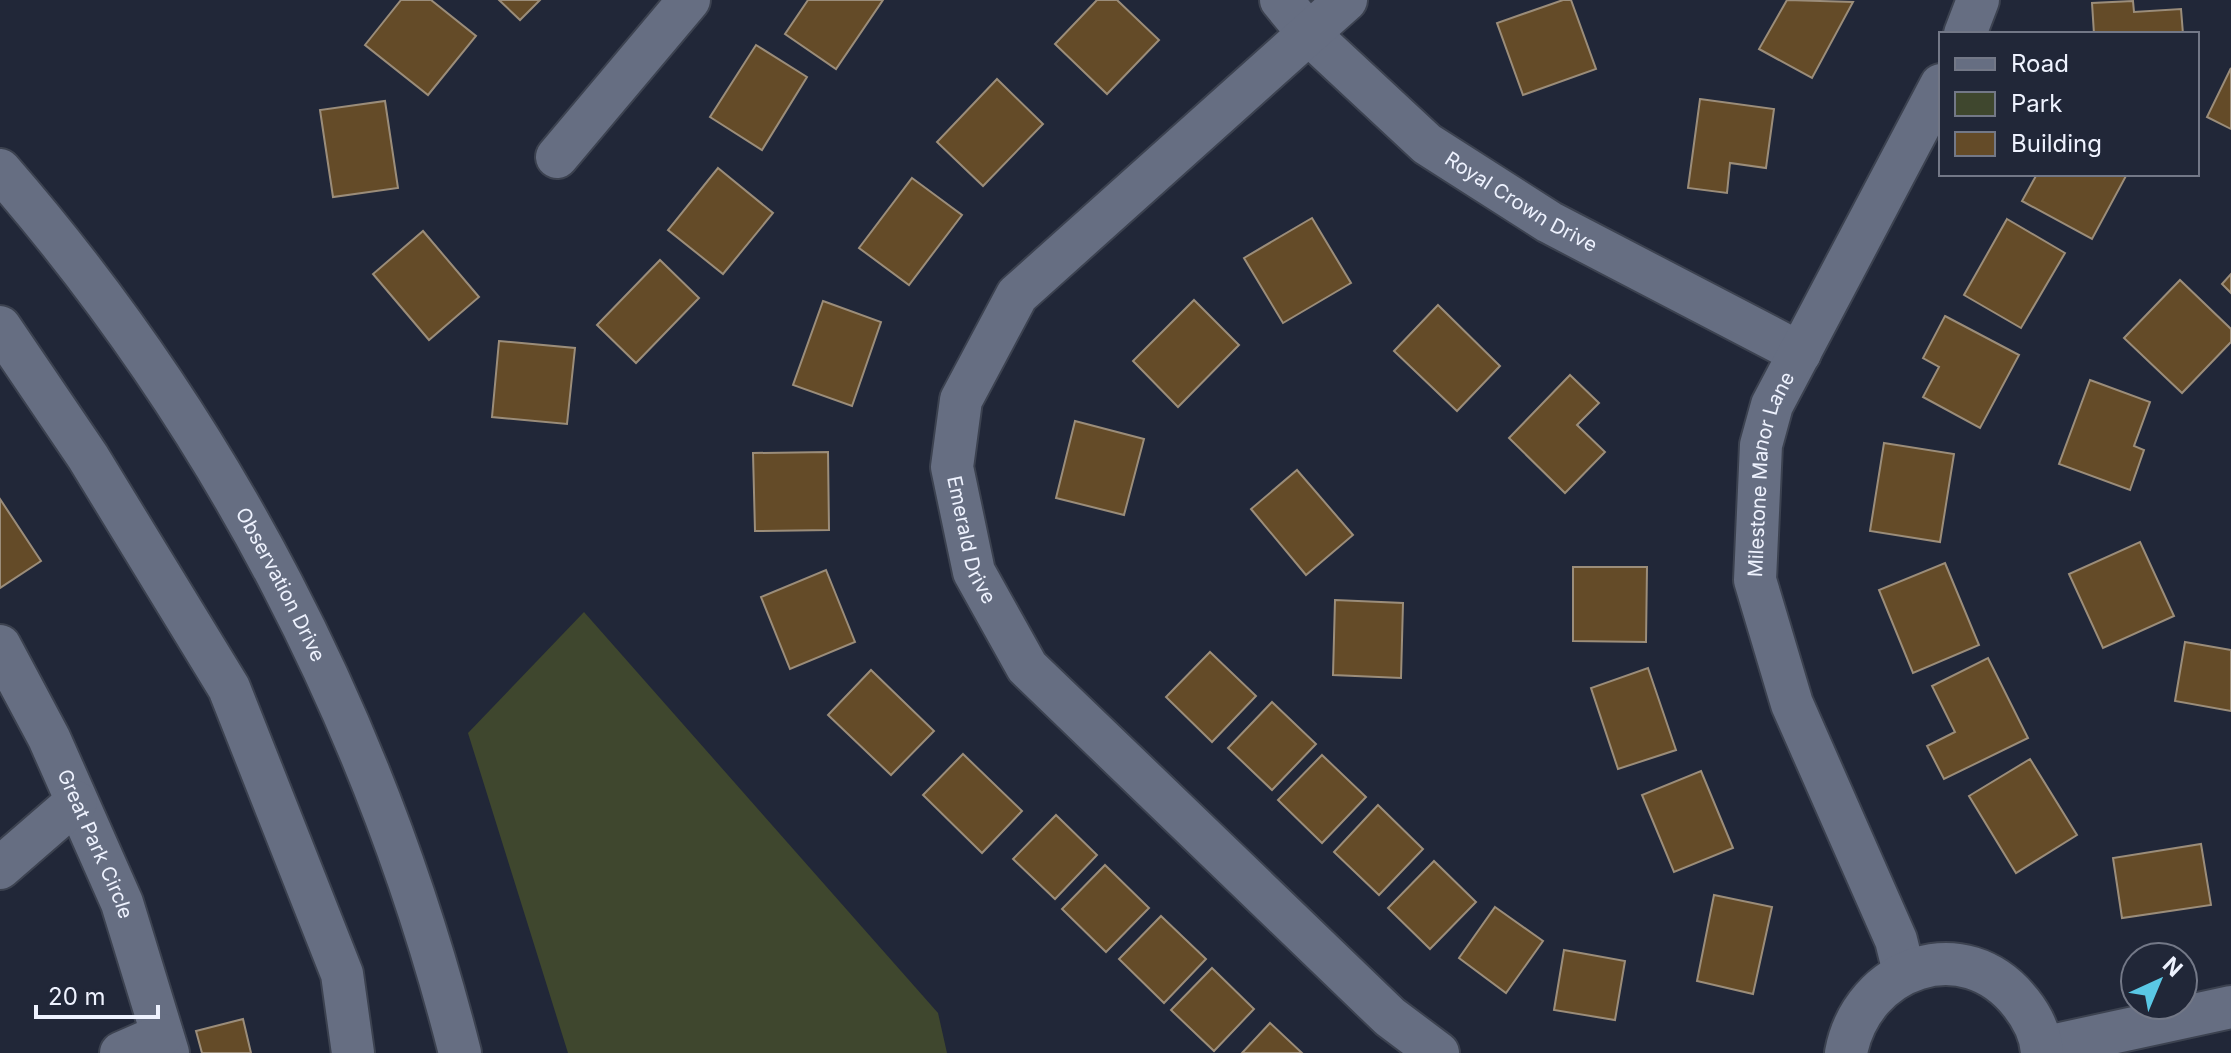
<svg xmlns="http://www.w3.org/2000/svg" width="2231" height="1053" viewBox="0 0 2231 1053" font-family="Inter,sans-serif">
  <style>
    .green { fill: #3f472e }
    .building { fill: #644b28; stroke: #9b8d7a; stroke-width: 2 }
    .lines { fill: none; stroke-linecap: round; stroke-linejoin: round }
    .minor-casing { stroke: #3c4250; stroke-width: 46 }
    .minor { stroke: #666e82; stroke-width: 42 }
    .labels { text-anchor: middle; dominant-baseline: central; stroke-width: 6; stroke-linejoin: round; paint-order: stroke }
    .street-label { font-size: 20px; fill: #eef2fe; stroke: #212738 }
  </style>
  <rect width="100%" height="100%" fill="#212738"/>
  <!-- green -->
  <path class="green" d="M584,612L938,1013L947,1053H568L468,733Z"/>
  <!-- building -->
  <g class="building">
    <path d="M401,0H431L476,36L428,95L365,45Z"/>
    <path d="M499,0H540L520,20Z"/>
    <path d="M808,0H883L836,69L785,34Z"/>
    <path d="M1097,0H1117L1159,40L1107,94L1055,44Z"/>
    <path d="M1563,0H1571L1596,69L1523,95L1497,23Z"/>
    <path d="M1787,0L1853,2L1812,78L1759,49Z"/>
    <path d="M2133,1L2134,12L2181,9L2183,34H2094L2092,3Z"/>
    <path d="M756,45L807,77L762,150L710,117Z"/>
    <path d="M2231,68V129L2207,117Z"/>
    <path d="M997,79L1043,124L983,186L937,142Z"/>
    <path d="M1700,99L1774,109L1766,168L1730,163L1727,193L1688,188Z"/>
    <path d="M385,101L398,188L333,197L320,110Z"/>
    <path d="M718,168L773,213L723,274L668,230Z"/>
    <path d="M2037,174H2127L2092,239L2022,201Z"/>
    <path d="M912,178L962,215L909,285L859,248Z"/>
    <path d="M1312,218L1351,283L1283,323L1244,258Z"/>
    <path d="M2007,219L2065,253L2021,328L1964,295Z"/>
    <path d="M423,231L479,297L429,340L373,274Z"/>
    <path d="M660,260L699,298L636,363L597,325Z"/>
    <path d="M2231,274V293L2222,284Z"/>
    <path d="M2180,280L2231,329V342L2182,393L2124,338Z"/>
    <path d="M1194,300L1239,345L1178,407L1133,361Z"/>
    <path d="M823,301L881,322L852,406L793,385Z"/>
    <path d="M1438,305L1500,366L1457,411L1394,351Z"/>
    <path d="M1945,316L2019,355L1980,428L1923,397L1939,367L1923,358Z"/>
    <path d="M499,341L575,348L567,424L492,417Z"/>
    <path d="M1570,375L1599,403L1577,425L1605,452L1565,493L1509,438Z"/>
    <path d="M2090,380L2150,402L2134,446L2144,450L2130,490L2059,464Z"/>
    <path d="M1075,421L1144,439L1124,515L1056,498Z"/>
    <path d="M1884,443L1954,454L1940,542L1870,531Z"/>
    <path d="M828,452L829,530L755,531L753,453Z"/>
    <path d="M1297,470L1353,535L1306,575L1251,509Z"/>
    <path d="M0,499L41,561L0,588Z"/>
    <path d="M2140,542L2174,616L2103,648L2069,574Z"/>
    <path d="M1945,563L1979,645L1913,673L1879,590Z"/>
    <path d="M1573,567H1647L1646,642L1573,641Z"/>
    <path d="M826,570L855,642L790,669L761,597Z"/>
    <path d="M1335,600L1403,603L1401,678L1333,675Z"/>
    <path d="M2185,642L2231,650V711L2175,701Z"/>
    <path d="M1210,652L1256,696L1212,742L1166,697Z"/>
    <path d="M1988,658L2028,738L1944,779L1927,746L1955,732L1932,686Z"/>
    <path d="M1648,668L1676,750L1618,769L1591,688Z"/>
    <path d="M871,670L934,731L891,775L828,715Z"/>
    <path d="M1272,702L1316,744L1272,790L1228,748Z"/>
    <path d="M963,754L1022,811L982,853L923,795Z"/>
    <path d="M1322,755L1366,797L1322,843L1278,800Z"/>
    <path d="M2030,759L2077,835L2016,873L1969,796Z"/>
    <path d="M1701,771L1733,848L1674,872L1642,795Z"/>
    <path d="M1378,805L1423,849L1379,895L1334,852Z"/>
    <path d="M1056,815L1097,855L1055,899L1013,859Z"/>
    <path d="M2201,844L2211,905L2122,918L2113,858Z"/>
    <path d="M1434,861L1476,902L1430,949L1388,908Z"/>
    <path d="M1105,865L1149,908L1106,952L1062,909Z"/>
    <path d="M1714,895L1772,907L1753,994L1697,981Z"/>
    <path d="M1495,907L1543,941L1506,993L1459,958Z"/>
    <path d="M1161,916L1206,959L1164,1003L1119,959Z"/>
    <path d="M1564,950L1625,961L1615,1020L1554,1010Z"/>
    <path d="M1212,968L1254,1009L1214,1051L1171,1010Z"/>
    <path d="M243,1019L251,1053H202L196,1031Z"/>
    <path d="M1270,1023L1302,1053H1242Z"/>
  </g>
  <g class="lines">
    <defs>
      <g id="minor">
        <path id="s1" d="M1281,0L1309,34L1427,144L1549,222L1800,353"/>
        <path id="s2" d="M1346,0L1017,295L961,400L952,467L974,572L1027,667L1390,1017L1438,1053"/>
        <path d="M1965,34L1978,0"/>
        <path d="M557,157L689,0"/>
        <path id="s3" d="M0,170C222,425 377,726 460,1053"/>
        <path d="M0,327L88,457L229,688L342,974L353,1053"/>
        <path id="s4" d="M0,646L49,738L122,903L168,1053"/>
        <path d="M0,868L76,802"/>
        <path id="s5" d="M1904,972L1896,940L1792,704L1755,580L1761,445L1772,405L1941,85"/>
        <path d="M2042,1048L2231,1007"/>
        <path d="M121,1053L162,1035"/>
        <path d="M1846,1053C1862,967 1964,930 2021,1003C2032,1017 2041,1035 2042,1053"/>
      </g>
    </defs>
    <!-- minor casing -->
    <use href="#minor" class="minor-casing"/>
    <!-- minor -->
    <use href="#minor" class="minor"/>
  </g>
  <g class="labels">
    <!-- street labels -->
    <g class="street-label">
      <text stroke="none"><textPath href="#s1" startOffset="316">Royal Crown Drive</textPath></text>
      <text stroke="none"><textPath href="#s5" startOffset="528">Milestone Manor Lane</textPath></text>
      <text stroke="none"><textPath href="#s2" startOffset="704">Emerald Drive</textPath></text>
      <text stroke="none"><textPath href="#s3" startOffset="502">Observation Drive</textPath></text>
      <text stroke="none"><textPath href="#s4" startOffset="220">Great Park Circle</textPath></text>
    </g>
  </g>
  <!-- legend -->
  <rect x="1939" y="32" width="260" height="144" fill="#212738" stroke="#737887" stroke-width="2"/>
  <rect x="1955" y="58" width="40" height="12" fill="#666e82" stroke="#737887" stroke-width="2"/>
  <text x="2011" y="72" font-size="24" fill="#eef2fe">Road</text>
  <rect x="1955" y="92" width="40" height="24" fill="#3f472e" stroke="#737887" stroke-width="2"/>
  <text x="2011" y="112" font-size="24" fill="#eef2fe">Park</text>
  <rect x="1955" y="132" width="40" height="24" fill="#644b28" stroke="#737887" stroke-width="2"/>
  <text x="2011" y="152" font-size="24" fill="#eef2fe">Building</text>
  <!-- north arrow -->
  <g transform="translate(2159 981) rotate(44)"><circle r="38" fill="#212738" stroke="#737887" stroke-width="2"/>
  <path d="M0-6L14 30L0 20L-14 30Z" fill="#5ac8e5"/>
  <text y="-12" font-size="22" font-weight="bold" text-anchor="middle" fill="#eef2fe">N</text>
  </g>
  <!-- scale -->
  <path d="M36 1005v12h122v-12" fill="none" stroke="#eef2fe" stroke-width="4"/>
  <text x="48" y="1005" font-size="24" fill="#eef2fe" stroke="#212738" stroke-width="6" paint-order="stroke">20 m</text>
</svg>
